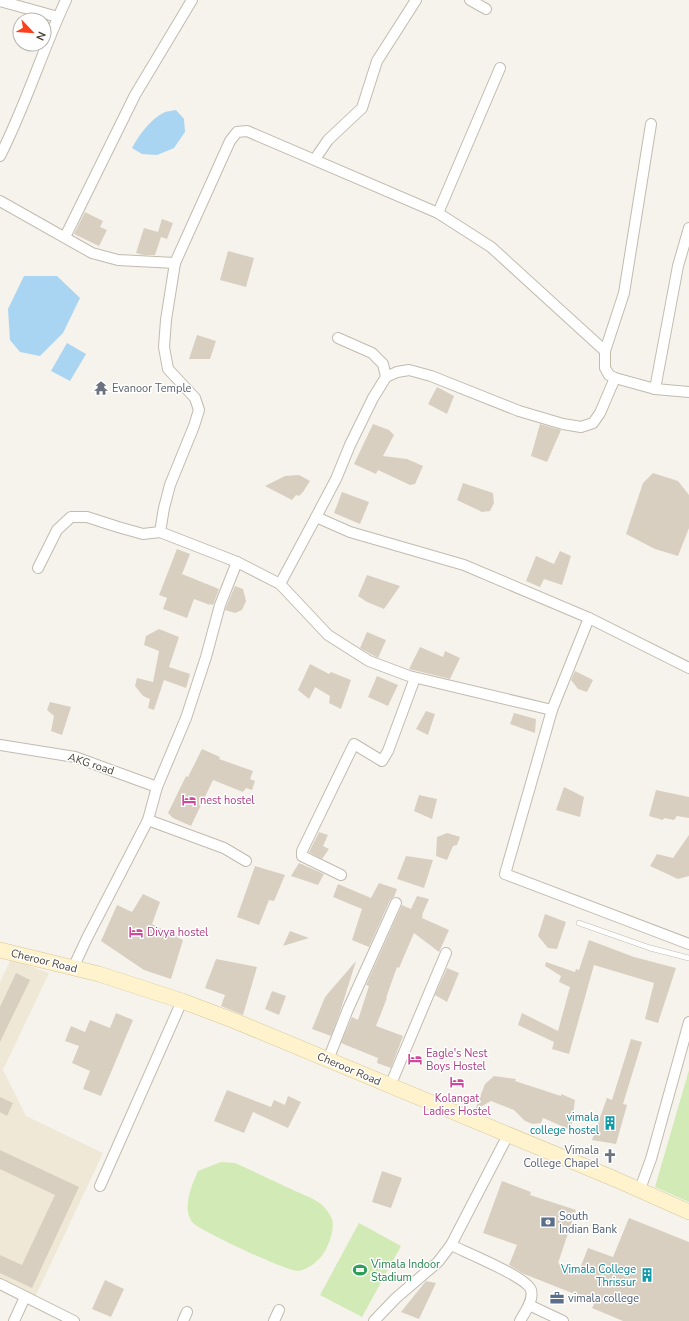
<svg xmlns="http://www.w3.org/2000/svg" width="689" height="1321" viewBox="0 0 689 1321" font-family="'Nunito Sans',sans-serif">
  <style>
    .education { fill: #efe8d6 }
    .green { fill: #d2eab5 }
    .water { fill: #a9d4f2 }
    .building { fill: #d8cfc1 }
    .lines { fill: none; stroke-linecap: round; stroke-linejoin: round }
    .service-casing { stroke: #c2bbae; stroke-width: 6 }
    .minor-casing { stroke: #c2bbae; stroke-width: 12 }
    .secondary-casing { stroke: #d6c79b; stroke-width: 16 }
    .service { stroke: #fff; stroke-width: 5 }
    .minor { stroke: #fff; stroke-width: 10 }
    .secondary { stroke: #fff3cd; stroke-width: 15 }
    .labels { text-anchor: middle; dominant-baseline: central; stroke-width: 3; stroke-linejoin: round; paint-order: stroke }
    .worship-label { font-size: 11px; fill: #5b616d; stroke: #fff; text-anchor: start }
    .street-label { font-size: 11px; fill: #4b4439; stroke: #fff }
    .hotel-label { font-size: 11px; fill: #b23c85; stroke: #fff; text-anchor: start }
    .culture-label { font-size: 11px; fill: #0d838f; stroke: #fff; text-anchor: end }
    .service-label { font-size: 11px; fill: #4e5e75; stroke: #fff; text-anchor: start }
    .leisure-label { font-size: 11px; fill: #27864d; stroke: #fff; text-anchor: start }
  </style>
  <rect width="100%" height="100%" fill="#f6f3ec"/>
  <!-- education -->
  <path class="education" d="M11,959L49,973L3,1070L26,1116L103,1153L35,1297L0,1280V982Z"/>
  <!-- green -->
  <g class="green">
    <path d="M689,1070V1202L655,1187Z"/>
    <path d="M221,1162L235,1163C255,1172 274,1181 293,1190C301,1194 311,1197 318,1202C322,1204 328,1211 330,1215C336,1223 331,1239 327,1247C322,1259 310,1269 298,1271C288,1272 201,1231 193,1223C181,1209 192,1185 198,1171Z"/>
    <path d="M359,1223L401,1246L362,1317L320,1295Z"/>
  </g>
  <!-- water -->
  <g class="water">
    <path d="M176,110L184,119L185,132L174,148L157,155L142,154L132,148C139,135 150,120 163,113C167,111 172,111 176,110Z"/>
    <path d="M24,276H57L80,298L63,333L40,356L20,352L10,340L8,309Z"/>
    <path d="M67,343L86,354L70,381L51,371Z"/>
  </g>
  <!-- building -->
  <g class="building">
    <path d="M85,212L103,221L100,227L107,230L99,246L74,234Z"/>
    <path d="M162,219L173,223L167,239L161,237L155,255H143L136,253L144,228L158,232Z"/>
    <path d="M228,251L254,258L246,287L220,280Z"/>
    <path d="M197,335L216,341L210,359H189Z"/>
    <path d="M437,387L454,396L447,414L428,404Z"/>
    <path d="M373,424L389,430L394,435L383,456L407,459L423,466L415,484L410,485L378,470L376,474L354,464Z"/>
    <path d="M540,424L561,430L547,462L531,456Z"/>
    <path d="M653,473L678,481L689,495V528L678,556L655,549L626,534L643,483Z"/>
    <path d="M299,475L310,481L303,492L299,496L296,495L292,500L265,486L285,476Z"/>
    <path d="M463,483L493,493L494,503L490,511L482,512L457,500Z"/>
    <path d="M342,492L369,502L360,524L334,513Z"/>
    <path d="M177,549L190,554L182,574L219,589L213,605L210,604V605L194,599L187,618L163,609L167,598L159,595Z"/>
    <path d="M560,551L571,556L562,585L544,579L540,587L526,581L536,556L554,564Z"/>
    <path d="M367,575L400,586L384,609L367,602L358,596Z"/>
    <path d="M235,586L243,589L246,601L242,610L235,613L225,610Z"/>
    <path d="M159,629L179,637L169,667L190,674L186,688L164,680L154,710L148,708L150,699L143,696L135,686L137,678L153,682L159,651L144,645L146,636Z"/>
    <path d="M367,632L386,640L378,658L360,648Z"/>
    <path d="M420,647L443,657L445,651L460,658L450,679L409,669Z"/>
    <path d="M310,664L329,674L331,672L351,680L341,709L329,703L330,696L315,687L309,699L298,690Z"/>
    <path d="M575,671L593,680L587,692L578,689L571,680Z"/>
    <path d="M377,676L398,685L388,706L368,697Z"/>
    <path d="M50,702L71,707L62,735L51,731L54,716L47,710Z"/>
    <path d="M426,711L435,714L428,735L416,729Z"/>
    <path d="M514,713L536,719L535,733L510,724Z"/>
    <path d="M202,749L220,757L219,759L253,771L250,779L255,781L252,790L246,788L243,792L213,780L191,826L173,818L168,813L186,776L188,777Z"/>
    <path d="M564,787L584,797L580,817L556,810Z"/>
    <path d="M656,790L689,797V818L677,816L674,820L664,818L663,820L649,816Z"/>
    <path d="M419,795L437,799L432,819L414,811Z"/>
    <path d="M319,832L328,835L323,846L329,849L322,859L309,852Z"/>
    <path d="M447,833L460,837L457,845L453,846L447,860L436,856L437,837Z"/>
    <path d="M689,835V876L678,879L650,866L657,854L673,858Z"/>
    <path d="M406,856L433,860L424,888L397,879Z"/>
    <path d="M299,863L324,874L318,885L291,876Z"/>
    <path d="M255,866L285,875L274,901L269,900L259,925L237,917Z"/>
    <path d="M379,883L397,889L394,897L390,900L369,947L352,940L362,909L333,897L338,884L371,898Z"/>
    <path d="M143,894L160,902L152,924L183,940L171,979L144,970L101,941L117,905L132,912Z"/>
    <path d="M417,896L429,899L422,915H423L422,918L449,930L439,952L414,933L399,968L397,967L386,998H387L376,1026L403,1036L391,1068L377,1063L378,1058L341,1043L352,1017L358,1020L369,986L366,985L402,905L411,909Z"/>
    <path d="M545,914L566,922L557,949L548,948L538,936Z"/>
    <path d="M290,931L309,938L283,946Z"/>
    <path d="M589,940L634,957L676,968L658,1023L645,1019L654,983L594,965L569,1054L552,1049L554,1042L518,1025L522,1013L558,1031L570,987L559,982L561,976L545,966L546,962L575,972L576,969L579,970Z"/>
    <path d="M216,959L257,967L243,1015L221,1006L225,995L205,988Z"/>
    <path d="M356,961L340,1012L331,1036L312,1029L325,997Z"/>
    <path d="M447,968L459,973L447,1002L435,995Z"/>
    <path d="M16,973L30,980L0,1042V1007Z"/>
    <path d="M272,991L286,996L279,1015L265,1009Z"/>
    <path d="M116,1013L133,1020L101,1096L83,1089L90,1071L72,1063L79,1046L65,1041L71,1026L85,1032L90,1020L110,1028Z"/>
    <path d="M631,1039L642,1042L623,1104L627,1105L616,1144L592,1140L607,1098L612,1100Z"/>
    <path d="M494,1076L516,1079L515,1081L561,1096V1094L575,1100L571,1130L543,1118L541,1123L533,1124L525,1121L514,1110L491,1101L475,1110L485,1084Z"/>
    <path d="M227,1090L271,1107L274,1100L285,1105L288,1096L301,1102L288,1128L253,1112L244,1133L214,1121Z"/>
    <path d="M0,1097L13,1103L7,1116L0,1112Z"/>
    <path d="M0,1150L79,1187L32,1288L0,1273V1255L22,1265L55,1195L0,1169Z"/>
    <path d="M382,1171L402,1178L391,1208L372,1202Z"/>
    <path d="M502,1181L531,1192L530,1195L576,1210L558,1263L579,1271L588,1248L613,1257L629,1218L689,1242V1321H623L592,1308L595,1302L524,1274L509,1265L517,1245L483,1233Z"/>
    <path d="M105,1280L124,1289L111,1317L92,1309Z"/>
    <path d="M426,1281L436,1283L419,1319L401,1312Z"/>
  </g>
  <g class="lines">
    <defs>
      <path id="service" d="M579,923L650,948L689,958"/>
      <g id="minor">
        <path d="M470,0L486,9"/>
        <path d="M0,1L58,17"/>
        <path d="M0,156C26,105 42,51 66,0"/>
        <path d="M315,159L328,140L362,108L377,61L416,0"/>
        <path d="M0,201L92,253L118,260L175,263L166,320L164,347L168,369L195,398L199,410L194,426L170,485L164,508L160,532L237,562L220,605L206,657L186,718L157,787L148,820L87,938L73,968"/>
        <path d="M438,213L500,68"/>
        <path d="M65,237L135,95L192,0"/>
        <path d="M175,263L230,141L237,132L247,131L438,213L491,247L605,351V368L609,375L615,378L655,389L689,392"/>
        <path d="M338,338L372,353L383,364L386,377"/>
        <path d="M605,351L624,293L651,124"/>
        <path d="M655,389L678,266L689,228"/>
        <path d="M316,517L336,479L350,445L373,398L386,377L397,372L409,370L431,376L519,411L563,424L581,427L593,423L600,413L615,378"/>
        <path d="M237,562L280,584L316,517L350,532L464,565L589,618L689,668"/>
        <path d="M38,568L57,530L71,517H87L118,527L143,534L160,532"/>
        <path d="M280,584L328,635L369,661L409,676L552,710"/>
        <path d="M589,618L552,710L505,874L689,944"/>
        <path d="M0,745L75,757L157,787"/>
        <path d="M148,820L224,848L246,861"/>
        <path d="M341,875L302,856V851L354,744L382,761L388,751L415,678"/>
        <path d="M328,1060L348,1009L396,903"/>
        <path d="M390,1086L446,953"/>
        <path d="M508,1135L451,1245C465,1252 527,1277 531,1290C534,1300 525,1312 520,1321"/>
        <path d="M100,1186L182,1001"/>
        <path d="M640,1189L651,1159L689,1022"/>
        <path d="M0,1284L74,1321"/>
        <path d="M529,1305L563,1321"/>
        <path d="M14,1321L25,1297"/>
        <path d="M183,1321L187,1312"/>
        <path d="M274,1321L279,1310"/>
        <path d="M374,1321L396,1298L438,1262L451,1245"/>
      </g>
      <path id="secondary" d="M0,950L99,974L182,1001L235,1021L615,1179L689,1212"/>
    </defs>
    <!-- service casing -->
    <use href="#service" class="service-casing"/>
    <!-- minor casing -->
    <use href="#minor" class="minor-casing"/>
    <!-- secondary casing -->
    <use href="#secondary" class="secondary-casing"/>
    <!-- service -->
    <use href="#service" class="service"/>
    <!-- minor -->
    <use href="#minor" class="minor"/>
    <!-- secondary -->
    <use href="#secondary" class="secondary"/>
  </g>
  <!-- icons -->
  <defs>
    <symbol id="temple-bare" viewBox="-9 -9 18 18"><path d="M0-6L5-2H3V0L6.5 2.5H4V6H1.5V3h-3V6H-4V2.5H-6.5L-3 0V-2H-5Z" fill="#6b7280" stroke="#fff" stroke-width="2.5" paint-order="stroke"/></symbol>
    <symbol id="hotel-bare" viewBox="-9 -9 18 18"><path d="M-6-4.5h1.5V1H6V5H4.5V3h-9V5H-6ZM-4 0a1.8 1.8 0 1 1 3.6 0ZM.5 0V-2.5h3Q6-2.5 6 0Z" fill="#d1479c" stroke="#fff" stroke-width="2.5" paint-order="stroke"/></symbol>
    <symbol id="building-bare" viewBox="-9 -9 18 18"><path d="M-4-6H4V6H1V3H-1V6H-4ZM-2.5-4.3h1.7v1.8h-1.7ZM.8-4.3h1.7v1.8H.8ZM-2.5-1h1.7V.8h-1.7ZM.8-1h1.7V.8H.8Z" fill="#0f9aa8" stroke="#fff" stroke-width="2.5" paint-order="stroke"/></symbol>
    <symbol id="church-bare" viewBox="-9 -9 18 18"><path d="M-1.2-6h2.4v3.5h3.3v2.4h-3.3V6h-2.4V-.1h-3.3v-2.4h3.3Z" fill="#6b7280" stroke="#fff" stroke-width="2.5" paint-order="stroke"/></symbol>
    <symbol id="bank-bare" viewBox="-9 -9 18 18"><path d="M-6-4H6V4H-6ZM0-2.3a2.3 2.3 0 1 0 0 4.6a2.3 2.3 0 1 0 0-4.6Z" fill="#5c6f8a" stroke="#fff" stroke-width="2.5" paint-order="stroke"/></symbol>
    <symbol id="stadium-bare" viewBox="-9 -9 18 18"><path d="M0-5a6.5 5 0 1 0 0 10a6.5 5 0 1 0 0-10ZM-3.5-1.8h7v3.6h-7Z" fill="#2e9e5b" stroke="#fff" stroke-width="2.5" paint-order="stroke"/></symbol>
    <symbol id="office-bare" viewBox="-9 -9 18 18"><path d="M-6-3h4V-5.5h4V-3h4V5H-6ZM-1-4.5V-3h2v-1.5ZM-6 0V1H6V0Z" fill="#5c6f8a" stroke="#fff" stroke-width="2.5" paint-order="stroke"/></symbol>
  </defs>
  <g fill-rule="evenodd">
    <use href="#temple-bare" x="91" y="378" width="20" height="20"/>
    <use href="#hotel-bare" x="179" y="790" width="20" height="20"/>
    <use href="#hotel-bare" x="126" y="922" width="20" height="20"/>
    <use href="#hotel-bare" x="405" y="1049" width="20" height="20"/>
    <use href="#hotel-bare" x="447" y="1072" width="20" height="20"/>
    <use href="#building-bare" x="600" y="1113" width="20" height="20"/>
    <use href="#church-bare" x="600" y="1146" width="20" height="20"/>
    <use href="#bank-bare" x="538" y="1212" width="20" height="20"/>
    <use href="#stadium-bare" x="350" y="1260" width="20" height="20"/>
    <use href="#building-bare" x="637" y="1265" width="20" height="20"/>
    <use href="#office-bare" x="547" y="1288" width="20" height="20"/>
  </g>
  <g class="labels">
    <!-- worship labels -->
    <g class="worship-label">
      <text x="112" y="388">Evanoor Temple</text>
      <text x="599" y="1150" text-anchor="end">Vimala<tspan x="599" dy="13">College Chapel</tspan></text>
    </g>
    <!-- street labels -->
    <g class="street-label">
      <text transform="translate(91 764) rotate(18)">AKG road</text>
      <text transform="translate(44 961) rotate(14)">Cheroor Road</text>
      <text transform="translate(349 1069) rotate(23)">Cheroor Road</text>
    </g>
    <!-- hotel labels -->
    <g class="hotel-label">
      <text x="200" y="800">nest hostel</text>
      <text x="147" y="932">Divya hostel</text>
      <text x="426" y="1053">Eagle's Nest<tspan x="426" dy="13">Boys Hostel</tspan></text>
      <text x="457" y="1098" text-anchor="middle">Kolangat<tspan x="457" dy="13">Ladies Hostel</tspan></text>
    </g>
    <!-- culture labels -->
    <g class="culture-label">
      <text x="599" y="1117">vimala<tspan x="599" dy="13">college hostel</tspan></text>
      <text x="636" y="1269">Vimala College<tspan x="636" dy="13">Thrissur</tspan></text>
    </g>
    <!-- service labels -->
    <g class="service-label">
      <text x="559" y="1216">South<tspan x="559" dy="13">Indian Bank</tspan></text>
      <text x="568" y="1298">vimala college</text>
    </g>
    <!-- leisure labels -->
    <g class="leisure-label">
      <text x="371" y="1264">Vimala Indoor<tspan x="371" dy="13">Stadium</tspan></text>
    </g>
  </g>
  <!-- north arrow -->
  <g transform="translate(32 32) rotate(115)"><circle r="19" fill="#ffffff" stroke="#b7b4b0"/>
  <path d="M0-3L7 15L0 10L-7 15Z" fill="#fc3f1d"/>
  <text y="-6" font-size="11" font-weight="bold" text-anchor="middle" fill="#4b4439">N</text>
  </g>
</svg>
